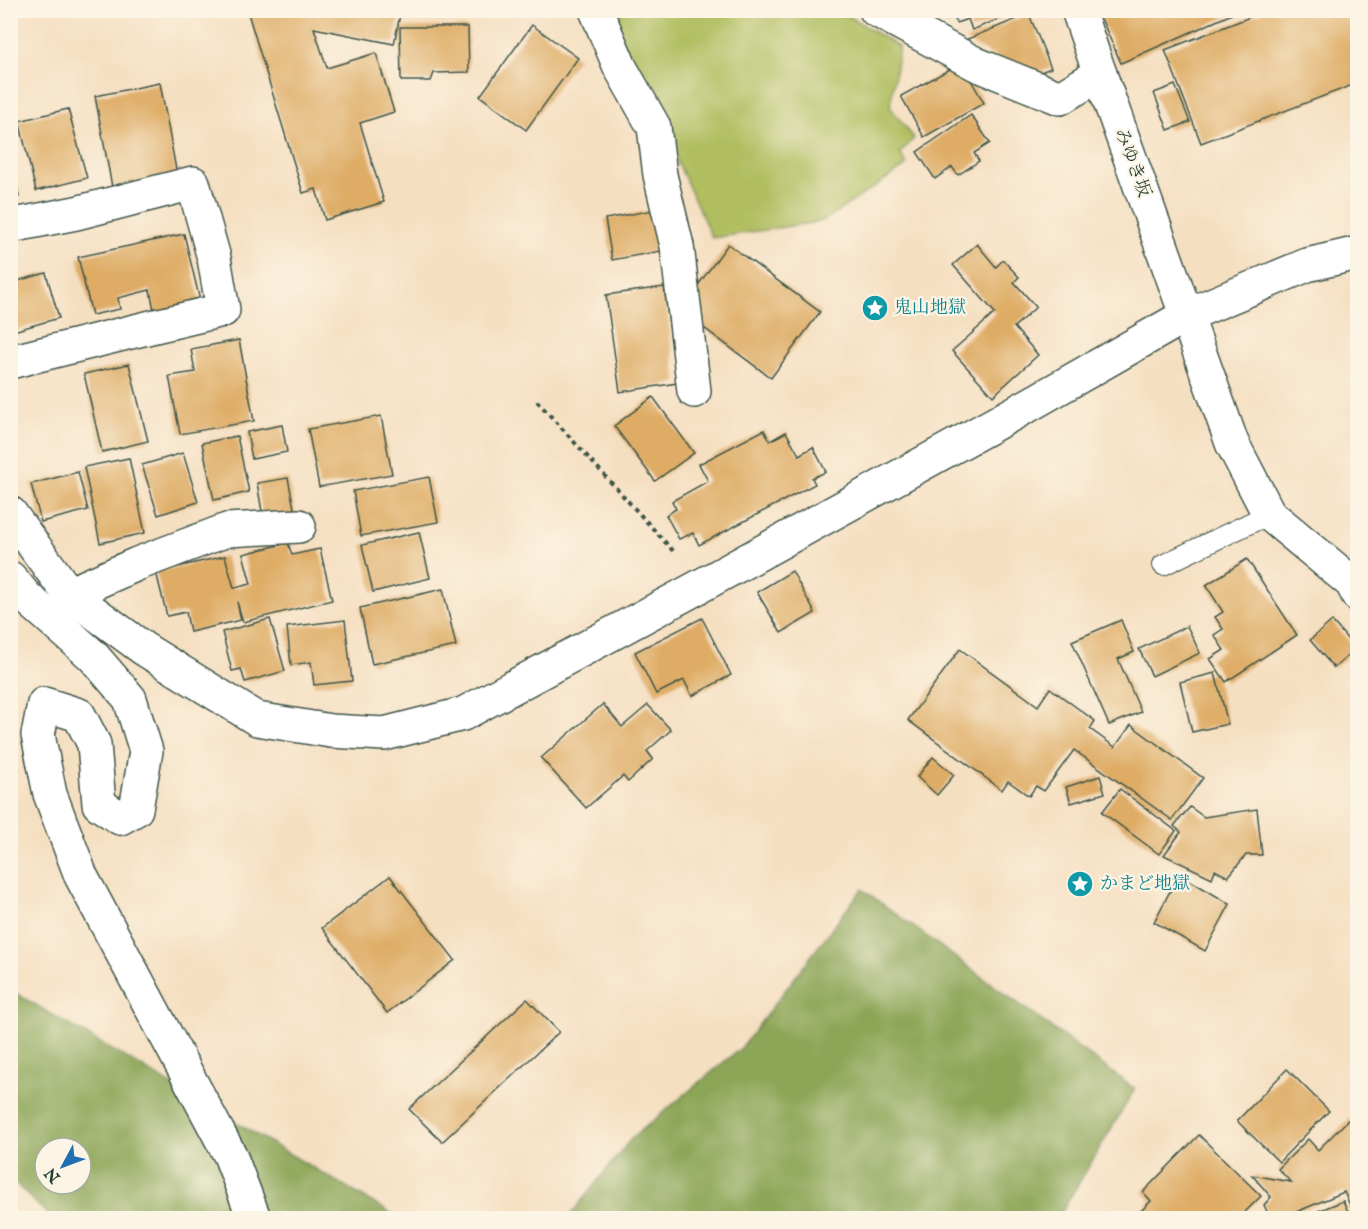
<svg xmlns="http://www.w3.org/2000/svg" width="1368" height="1229" viewBox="0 0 1368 1229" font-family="'IM FELL English','Noto Serif JP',serif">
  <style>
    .green { fill: #b0be60; stroke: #687e4a; stroke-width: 1.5 }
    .forest { fill: #8ca556; stroke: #567145; stroke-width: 1.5; fill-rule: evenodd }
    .building { fill: #deac65 }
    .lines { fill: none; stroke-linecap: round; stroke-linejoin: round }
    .lane-casing { stroke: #3f5549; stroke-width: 22 }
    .street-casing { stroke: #3f5549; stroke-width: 36 }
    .secondary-casing { stroke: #3f5549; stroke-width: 36 }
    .path { stroke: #3f5549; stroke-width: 4; stroke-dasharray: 4.5 4.5; stroke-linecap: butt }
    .lane { stroke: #fff; stroke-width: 20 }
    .street { stroke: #fff; stroke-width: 33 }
    .secondary { stroke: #fff; stroke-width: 33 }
    .labels { text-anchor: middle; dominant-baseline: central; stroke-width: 4.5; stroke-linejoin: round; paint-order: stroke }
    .street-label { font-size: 18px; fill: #1f3d34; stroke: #fcf5e5 }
    .culture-label { font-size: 18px; fill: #0d838f; stroke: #fcf5e5; text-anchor: start }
  </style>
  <rect width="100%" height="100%" fill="#fcf5e5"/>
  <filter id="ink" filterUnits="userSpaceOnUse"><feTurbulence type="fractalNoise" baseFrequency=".0167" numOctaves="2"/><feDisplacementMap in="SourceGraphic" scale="12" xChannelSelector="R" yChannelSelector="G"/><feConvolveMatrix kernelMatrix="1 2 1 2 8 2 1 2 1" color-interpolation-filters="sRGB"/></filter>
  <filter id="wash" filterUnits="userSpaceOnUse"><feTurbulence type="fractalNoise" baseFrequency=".008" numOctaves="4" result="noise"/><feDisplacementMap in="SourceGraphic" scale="24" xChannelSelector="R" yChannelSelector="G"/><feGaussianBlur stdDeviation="1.35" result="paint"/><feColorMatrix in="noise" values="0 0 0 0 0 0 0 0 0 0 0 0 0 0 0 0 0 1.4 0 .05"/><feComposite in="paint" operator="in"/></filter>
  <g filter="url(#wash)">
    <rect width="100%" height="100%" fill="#f5dfc1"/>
    <!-- green -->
    <path class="green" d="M833,10L842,12L899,47L890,107L914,138L900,153L907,165L823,221L712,238L609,11Z"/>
    <!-- forest -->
    <g class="forest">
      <path d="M862,889L1135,1089L1058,1218H568L631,1139L742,1047Z"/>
      <path d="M10,990L399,1218H49L47,1214L11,1179ZM45,1148H81V1184H45Z"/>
    </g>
    <g id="blocks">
      <!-- building -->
      <g class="building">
        <path d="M247,10H401L394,44L314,28L327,68L376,53L394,112L360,123L384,202L325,220L316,189L303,193Z"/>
        <path d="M941,10H1019V11L972,30L968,19L956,23L954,17L945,20Z"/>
        <path d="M1112,10H1241L1121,63L1100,16Z"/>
        <path d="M1268,10H1358V83L1201,143L1165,50Z"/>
        <path d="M1029,14L1051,68L1030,76L965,40Z"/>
        <path d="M532,25L578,58L526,130L480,96Z"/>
        <path d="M400,27H468L469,72L434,73L431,81H401Z"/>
        <path d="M961,63L984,103L924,137L901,96Z"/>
        <path d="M160,83L177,175L112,187L95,96Z"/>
        <path d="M1175,85L1190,122L1168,130L1154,93Z"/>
        <path d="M68,109L87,178L36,191L19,121Z"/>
        <path d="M971,115L990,143L974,153L979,161L958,175L952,167L935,179L917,152Z"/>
        <path d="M10,161H12L19,197L10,199Z"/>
        <path d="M658,209L667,250L612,260L605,219Z"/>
        <path d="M184,234L202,309L156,320L150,290L118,298L120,309L92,315L78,257Z"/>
        <path d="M728,244L820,312L771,378L680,310Z"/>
        <path d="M977,244L996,267L1003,260L1019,277L1014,282L1036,307L1014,327L1038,355L993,396L952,351L995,313L953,265Z"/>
        <path d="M46,273L59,318L10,332V283Z"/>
        <path d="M664,287L677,383L620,392L606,295Z"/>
        <path d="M239,340L254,421L180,434L169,376L195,372L191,349Z"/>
        <path d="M129,364L148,441L102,452L84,374Z"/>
        <path d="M653,397L694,453L655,481L614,426Z"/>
        <path d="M381,416L392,474L319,487L308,429Z"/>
        <path d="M282,425L287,452L252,459L247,432Z"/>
        <path d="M764,430L770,441L786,432L799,455L813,447L826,472L812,478L815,484L699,545L693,533L679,539L666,515L676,509L672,501L708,481L699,464Z"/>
        <path d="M237,436L249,492L214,500L202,443Z"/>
        <path d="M183,453L198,502L158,515L142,465Z"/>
        <path d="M129,458L145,533L100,543L84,467Z"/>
        <path d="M78,472L88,510L41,522L31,484Z"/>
        <path d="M429,477L438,522L361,536L353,491Z"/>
        <path d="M288,478L296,518L264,523L257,483Z"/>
        <path d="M419,532L430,578L373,592L362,545Z"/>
        <path d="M288,543L292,555L320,549L332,600L243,622L237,602L241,620L190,632L186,612L167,616L156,572L225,556L234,588L251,584L243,554Z"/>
        <path d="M1247,559L1297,635L1226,682L1210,659L1224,650L1214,635L1223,629L1215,617L1223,612L1206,585Z"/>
        <path d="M792,571L815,613L781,633L757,592Z"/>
        <path d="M443,589L456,646L372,664L360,608Z"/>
        <path d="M702,618L731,675L692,696L684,680L656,694L635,652Z"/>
        <path d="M270,619L285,671L245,682L241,669L232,671L222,632Z"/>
        <path d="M345,620L352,681L314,685L311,662L291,665L287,627Z"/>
        <path d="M1121,620L1134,652L1118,659L1141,712L1109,725L1072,641Z"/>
        <path d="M1332,621L1356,649L1334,668L1310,640Z"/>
        <path d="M1187,626L1200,653L1152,676L1139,649Z"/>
        <path d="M960,649L1038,706L1050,688L1095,721L1090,729L1115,747L1131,725L1203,778L1172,820L1074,750L1044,791L1036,786L1029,796L1008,781L1002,790L908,720Z"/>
        <path d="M1215,673L1228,724L1192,732L1180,682Z"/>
        <path d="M603,704L622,727L648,705L671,730L647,751L653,759L628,782L623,776L586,808L541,758Z"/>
        <path d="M933,757L954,775L937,795L917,777Z"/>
        <path d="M1100,776L1105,793L1071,803L1066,787Z"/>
        <path d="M1120,789L1176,831L1159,854L1102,812Z"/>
        <path d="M1190,807L1204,817L1257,809L1262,855H1246L1228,877L1215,870L1212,878L1164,855L1181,832L1174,826Z"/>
        <path d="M1179,874L1230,904L1205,951L1154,922Z"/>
        <path d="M390,876L455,960L387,1013L322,928Z"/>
        <path d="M527,999L559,1032L442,1142L409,1109Z"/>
        <path d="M1287,1069L1329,1111L1279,1162L1237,1121Z"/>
        <path d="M1350,1118L1358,1136V1218H1356L1344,1192L1282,1218H1270L1264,1205L1271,1197L1252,1175L1291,1182L1278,1169L1308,1139L1318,1150Z"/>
        <path d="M1199,1135L1261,1196L1239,1218H1172L1169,1215L1166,1218H1134L1151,1201L1143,1192Z"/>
        <path d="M1343,1201L1351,1218H1301Z"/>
      </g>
    </g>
  </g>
  <g filter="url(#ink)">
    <use href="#blocks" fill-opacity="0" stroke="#3f5549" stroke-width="1.5"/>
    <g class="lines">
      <defs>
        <path id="lane" d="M1163,565L1269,514"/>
        <g id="street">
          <path d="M596,10L620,67L654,127L660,175L677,246L694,391"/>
          <path d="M876,10L976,64L1060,98L1100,74"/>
          <path d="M1078,10L1100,74L1232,443L1269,514L1352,583L1358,595"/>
          <path d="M10,226L76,213L193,183L214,258L223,310L151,327L10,362"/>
          <path d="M10,578L26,597L93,656L130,699L146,751L136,809L120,818L99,804L94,744L79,715L44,704L38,735L50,794L81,876L230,1155L254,1218"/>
          <path d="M69,594L137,564L227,530L299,526"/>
        </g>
        <path id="secondary" d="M10,513L69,594L144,649L257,719L331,731L384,734L463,714L704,584L1029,405L1187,315L1307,265L1358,253"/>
      </defs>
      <!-- lane casing -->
      <use href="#lane" class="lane-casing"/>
      <!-- street casing -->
      <use href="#street" class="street-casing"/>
      <!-- secondary casing -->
      <use href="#secondary" class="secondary-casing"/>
      <!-- path -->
      <path class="path" d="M537,401L675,553"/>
      <!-- lane -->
      <use href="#lane" class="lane"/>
      <!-- street -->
      <use href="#street" class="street"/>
      <!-- secondary -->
      <use href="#secondary" class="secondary"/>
    </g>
  </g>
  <!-- icons -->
  <defs>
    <symbol id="sight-disc" viewBox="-11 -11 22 22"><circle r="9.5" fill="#0f9aa8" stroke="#fcf5e5"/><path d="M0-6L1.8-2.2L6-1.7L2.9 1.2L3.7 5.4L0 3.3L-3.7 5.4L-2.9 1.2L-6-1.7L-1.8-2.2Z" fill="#fff"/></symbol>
  </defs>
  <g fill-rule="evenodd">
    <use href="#sight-disc" x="860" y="293" width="30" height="30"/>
    <use href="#sight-disc" x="1065" y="869" width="30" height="30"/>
  </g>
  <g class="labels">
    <!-- street labels -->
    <g class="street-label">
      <text transform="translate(1132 163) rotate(70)">みゆき坂</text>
    </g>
    <!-- culture labels -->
    <g class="culture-label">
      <text x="894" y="308">鬼山地獄</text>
      <text x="1100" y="884">かまど地獄</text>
    </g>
  </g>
  <!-- margin -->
  <rect width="1368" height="1229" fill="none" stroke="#fcf5e5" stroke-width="36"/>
  <!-- north arrow -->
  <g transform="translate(63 1166) rotate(229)"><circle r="28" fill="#fcf5e5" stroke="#a4ab9e" stroke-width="1.5"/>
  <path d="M0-4.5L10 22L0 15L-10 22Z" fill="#1f6fb2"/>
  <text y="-9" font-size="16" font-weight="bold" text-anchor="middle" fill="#1f3d34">N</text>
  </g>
</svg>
